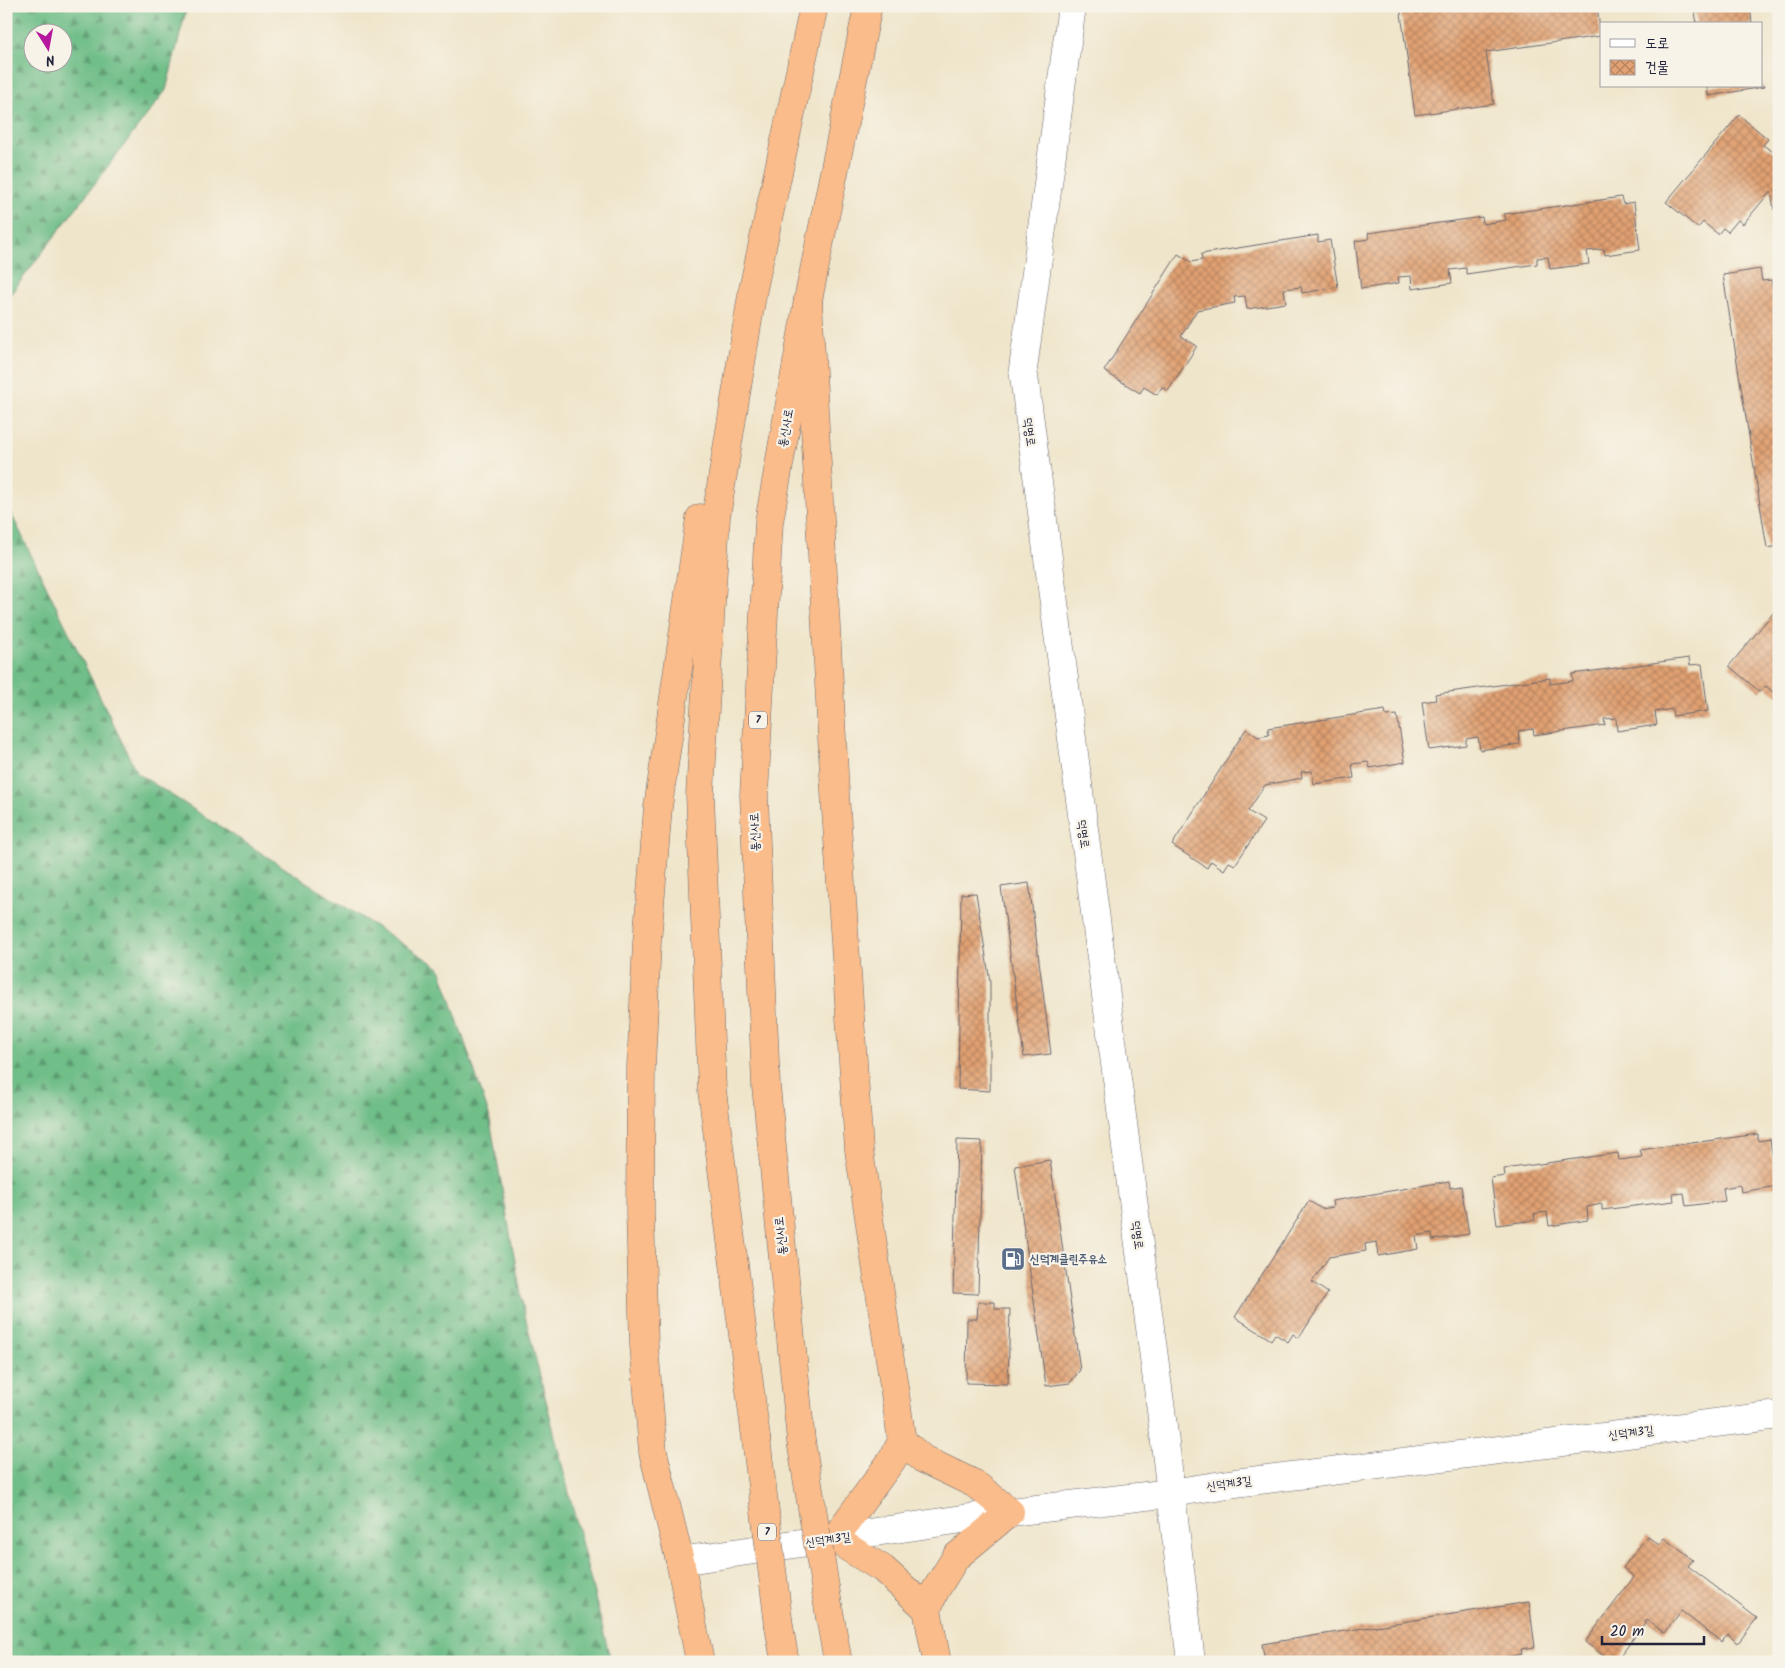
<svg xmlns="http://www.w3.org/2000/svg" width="1785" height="1668" viewBox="0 0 1785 1668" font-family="Kalam,'Poor Story',sans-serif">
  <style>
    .forest { fill: url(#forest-firs); stroke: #497062; fill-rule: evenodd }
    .building { fill: url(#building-cross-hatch) }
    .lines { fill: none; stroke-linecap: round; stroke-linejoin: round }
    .tertiary-casing { stroke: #6a666d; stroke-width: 29 }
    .trunk-casing { stroke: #6a666d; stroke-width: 29 }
    .tertiary { stroke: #fff; stroke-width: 28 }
    .trunk { stroke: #f9bc8a; stroke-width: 28 }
    .trunk-bridge-casing { stroke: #6a666d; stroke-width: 29; stroke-linecap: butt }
    .trunk-bridge { stroke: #f9bc8a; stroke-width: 28 }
    .labels { text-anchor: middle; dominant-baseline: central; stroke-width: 4.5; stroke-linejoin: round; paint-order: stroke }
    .shield { fill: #f7f3e8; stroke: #62616f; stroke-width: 1 }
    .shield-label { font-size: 11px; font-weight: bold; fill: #22223b }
    .street-label { font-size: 12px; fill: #22223b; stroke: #f7f3e8 }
    .service-label { font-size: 12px; font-weight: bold; fill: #4e5e75; stroke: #f7f3e8; text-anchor: start }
  </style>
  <defs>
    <pattern id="forest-firs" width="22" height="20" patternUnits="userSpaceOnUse" patternTransform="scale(1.25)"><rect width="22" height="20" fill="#70be88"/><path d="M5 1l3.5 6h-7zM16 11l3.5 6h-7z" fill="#5c9a70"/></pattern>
    <pattern id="building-cross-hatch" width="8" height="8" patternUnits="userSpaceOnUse" patternTransform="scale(1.25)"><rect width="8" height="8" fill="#e1a172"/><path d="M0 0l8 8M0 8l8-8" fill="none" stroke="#b6835f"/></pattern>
  </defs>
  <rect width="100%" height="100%" fill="#f7f3e8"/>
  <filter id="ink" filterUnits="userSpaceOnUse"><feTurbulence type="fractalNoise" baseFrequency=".02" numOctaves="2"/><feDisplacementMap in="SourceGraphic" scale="10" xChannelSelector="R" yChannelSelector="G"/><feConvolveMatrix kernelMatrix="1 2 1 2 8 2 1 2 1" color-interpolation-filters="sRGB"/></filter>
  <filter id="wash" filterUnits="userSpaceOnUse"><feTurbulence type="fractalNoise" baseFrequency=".0096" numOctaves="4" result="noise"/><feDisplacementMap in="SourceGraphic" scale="20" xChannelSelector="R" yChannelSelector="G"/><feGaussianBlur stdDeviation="1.12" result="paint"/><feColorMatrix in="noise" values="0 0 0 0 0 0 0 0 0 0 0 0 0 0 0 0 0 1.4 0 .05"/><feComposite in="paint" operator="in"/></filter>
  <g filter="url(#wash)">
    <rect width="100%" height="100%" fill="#efe5ca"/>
    <!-- forest -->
    <g class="forest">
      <path d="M6,6H187L166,90L6,300ZM32,32H62V62H32Z"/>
      <path d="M6,503L137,773L440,968L489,1115L524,1312L611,1662H6Z"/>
    </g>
    <g id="blocks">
      <!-- building -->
      <g class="building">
        <path d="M1400,6H1597L1601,36L1486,52L1494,104L1415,115Z"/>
        <path d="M1694,6H1750L1752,24H1697Z"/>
        <path d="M1707,86H1764V87L1708,96Z"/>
        <path d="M1739,115L1768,139L1763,145L1779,156V209L1774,210L1771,191L1743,224L1738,220L1728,232L1723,228L1718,234L1703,222L1698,228L1666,202Z"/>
        <path d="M1621,197L1623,204L1634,202L1640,250L1605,255L1604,249L1587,251L1589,264L1550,269L1548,257L1537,258V264L1466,274V268L1450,270L1452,283L1412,289L1411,276L1398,277L1399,283L1361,289L1355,241L1369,239L1368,233L1482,217L1483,224L1506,220L1504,214Z"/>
        <path d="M1318,235V242L1330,240L1338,287L1302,293L1301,287L1284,289L1286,303L1247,309L1245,296L1234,297L1235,303L1197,310L1181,336L1197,346L1168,391L1162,387L1157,395L1144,387L1140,393L1104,371L1178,254L1191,262L1202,260L1201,254Z"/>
        <path d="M1760,269L1762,281L1771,280L1779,318V546L1767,548L1723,275Z"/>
        <path d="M1779,606V697L1766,686L1760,692L1729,666Z"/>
        <path d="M1689,658L1690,665L1702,664L1708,711L1673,716L1672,709L1655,712L1657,725L1617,731L1616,718L1604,719L1605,725L1534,735L1533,729L1518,731L1520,744L1480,750L1478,737L1466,739V745L1429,750L1422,702L1436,700L1435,694L1550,678V684L1573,681L1572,674Z"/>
        <path d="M1385,710L1386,716L1397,715L1405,762L1370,768L1368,762L1352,764L1354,778L1314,784L1312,771L1301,772L1302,778L1265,785L1248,811L1264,821L1235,865L1229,862L1224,870L1211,861L1207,868L1172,845L1246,729L1258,737L1269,735L1268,728Z"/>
        <path d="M1029,883L1051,1054L1024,1057L1001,887Z"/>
        <path d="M976,893L990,982V1091L958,1089L961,894Z"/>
        <path d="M1758,1134V1141L1770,1139L1777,1186L1741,1192L1740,1185L1723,1188L1725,1201L1686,1206L1684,1193L1673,1194L1674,1201L1602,1210V1204L1587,1207L1588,1220L1549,1226L1547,1212L1534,1214L1535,1220L1497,1225L1491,1178L1505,1176L1504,1169L1618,1153L1619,1160L1642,1157L1640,1150Z"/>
        <path d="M957,1140L982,1141L978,1294L953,1293Z"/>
        <path d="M1050,1160L1080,1370L1070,1383L1046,1386L1015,1166Z"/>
        <path d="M1449,1181L1450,1188L1461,1186L1469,1234L1433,1240L1432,1233L1416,1236L1418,1249L1378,1256L1376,1242L1365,1244L1366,1251L1329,1257L1312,1282L1328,1293L1299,1338L1293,1334L1288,1342L1275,1334L1271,1340L1235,1317L1309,1201L1322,1209L1333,1207L1332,1201Z"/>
        <path d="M978,1302H995V1309H1010L1008,1384L966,1383L967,1319H977Z"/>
        <path d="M1647,1536L1659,1545L1664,1538L1693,1560L1688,1566L1757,1618L1738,1643L1728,1635L1721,1642L1681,1611L1665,1633L1647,1620L1616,1662H1612L1585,1642L1634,1577L1623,1568Z"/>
        <path d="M1529,1602L1535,1647L1521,1649L1522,1654L1480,1662H1265L1262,1644Z"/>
      </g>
    </g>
  </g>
  <g filter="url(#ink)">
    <use href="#blocks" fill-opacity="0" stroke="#6a666d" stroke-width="1"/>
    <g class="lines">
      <defs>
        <g id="tertiary">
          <path d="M1072,6L1023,369L1162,1418L1191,1662"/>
          <path d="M680,1561L1010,1512L1171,1493L1235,1483L1779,1415"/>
        </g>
        <g id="trunk">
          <path d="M808,300L836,810L859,1150L902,1441L923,1459L975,1484L1010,1512L956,1557L935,1591L927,1609L937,1662"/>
          <path d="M756,1438L712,1090L700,795L716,517L753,289L814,6"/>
          <path d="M801,1441L766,1086L754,795L769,522L808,300L868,6"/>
          <path d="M902,1441L892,1460L834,1539L883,1569L927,1609"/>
          <path d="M830,1617L838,1662"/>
          <path d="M779,1626L785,1662"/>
          <path d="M700,1662L680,1561L653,1452L644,1345L640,1212L641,1067L647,942L658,807L700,518"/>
        </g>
      </defs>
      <!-- tertiary casing -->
      <use href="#tertiary" class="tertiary-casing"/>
      <!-- trunk casing -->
      <use href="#trunk" class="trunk-casing"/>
      <!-- tertiary -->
      <use href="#tertiary" class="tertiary"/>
      <!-- trunk -->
      <use href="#trunk" class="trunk"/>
      <defs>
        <g id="trunk-bridge">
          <path d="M756,1438L779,1626"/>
          <path d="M801,1441L830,1617"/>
        </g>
      </defs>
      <!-- trunk-bridge casing -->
      <use href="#trunk-bridge" class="trunk-bridge-casing"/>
      <!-- trunk-bridge -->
      <use href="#trunk-bridge" class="trunk-bridge"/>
    </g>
  </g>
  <!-- icons -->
  <defs>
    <symbol id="fuel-square" viewBox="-11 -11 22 22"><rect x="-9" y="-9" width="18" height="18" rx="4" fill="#5c6f8a" stroke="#f7f3e8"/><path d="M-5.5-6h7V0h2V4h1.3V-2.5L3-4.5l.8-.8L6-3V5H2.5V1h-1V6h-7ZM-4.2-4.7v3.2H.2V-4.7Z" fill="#fff"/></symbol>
  </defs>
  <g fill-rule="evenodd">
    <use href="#fuel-square" x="999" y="1245" width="28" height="28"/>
  </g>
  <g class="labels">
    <!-- shield labels -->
    <g class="shield">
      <rect x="749" y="711.5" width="18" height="17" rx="4"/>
      <rect x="758" y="1523.5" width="18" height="17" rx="4"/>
    </g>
    <g class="shield-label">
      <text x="758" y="720">7</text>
      <text x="767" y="1532">7</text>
    </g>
    <!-- street labels -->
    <g class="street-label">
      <text transform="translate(786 428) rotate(-80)">통신사로</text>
      <text transform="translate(1029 432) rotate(82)">덕명로</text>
      <text transform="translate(755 832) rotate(-92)">통신사로</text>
      <text transform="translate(1083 834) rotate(82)">덕명로</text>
      <text transform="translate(1137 1235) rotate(82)">덕명로</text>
      <text transform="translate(781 1236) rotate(-96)">통신사로</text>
      <text transform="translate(1631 1433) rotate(-7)">신덕계3길</text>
      <text transform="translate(1229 1484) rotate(-8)">신덕계3길</text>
      <text transform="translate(828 1540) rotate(-8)">신덕계3길</text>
    </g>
    <!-- service labels -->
    <g class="service-label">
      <text x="1030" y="1259">신덕계클린주유소</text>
    </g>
  </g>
  <!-- margin -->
  <rect width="1785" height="1668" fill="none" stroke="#f7f3e8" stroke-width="25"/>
  <!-- legend -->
  <rect x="1600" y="22" width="162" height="65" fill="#f7f3e8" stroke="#a29fa3"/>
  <rect x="1610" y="39" width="25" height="8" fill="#ffffff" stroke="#a29fa3"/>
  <text x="1645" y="48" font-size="15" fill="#22223b">도로</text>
  <rect x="1610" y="60" width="25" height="15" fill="url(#building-cross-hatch)" stroke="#a29fa3"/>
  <text x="1645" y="72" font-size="15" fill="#22223b">건물</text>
  <!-- north arrow -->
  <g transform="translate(48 48) rotate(169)"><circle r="24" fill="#f7f3e8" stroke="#a29fa3"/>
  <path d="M0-4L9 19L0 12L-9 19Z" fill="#b5179e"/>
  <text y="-8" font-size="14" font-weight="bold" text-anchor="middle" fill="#22223b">N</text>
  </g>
  <!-- scale -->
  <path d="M1602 1636v8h102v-8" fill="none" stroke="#22223b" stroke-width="2.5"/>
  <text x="1610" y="1636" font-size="15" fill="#22223b" stroke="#f7f3e8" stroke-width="4" paint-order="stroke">20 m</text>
</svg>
